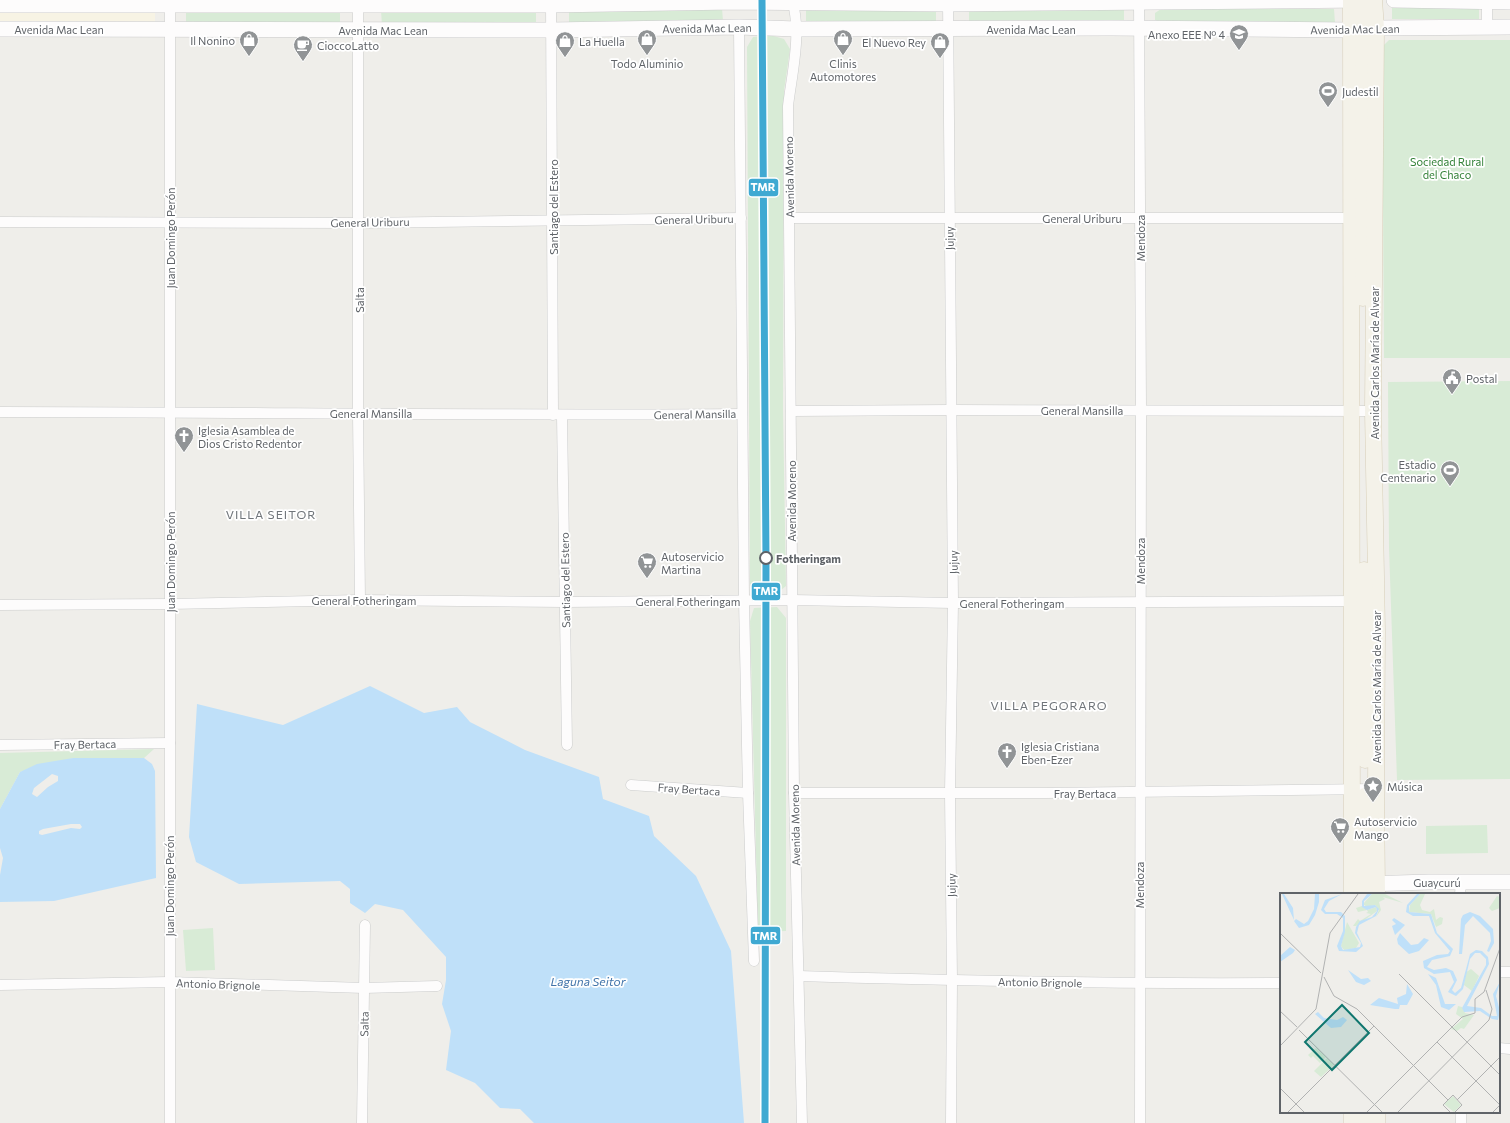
<svg xmlns="http://www.w3.org/2000/svg" width="1510" height="1123" viewBox="0 0 1510 1123" font-family="Commissioner,sans-serif">
  <style>
    .commercial { fill: #f7f3e4 }
    .green { fill: #d8ebd6 }
    .water { fill: #bfe0f9; fill-rule: evenodd }
    .lines { fill: none; stroke-linecap: round; stroke-linejoin: round }
    .street-casing { stroke: #cbcccc; stroke-width: 11 }
    .secondary-casing { stroke: #cacacb; stroke-width: 16 }
    .primary-casing { stroke: #d7ceb8; stroke-width: 17 }
    .street { stroke: #fdfcfc; stroke-width: 10 }
    .secondary { stroke: #fdfcfc; stroke-width: 15 }
    .primary { stroke: #f4f2e9; stroke-width: 16 }
    .rail-1-casing { stroke: #fff; stroke-width: 10 }
    .rail-1 { stroke: #3fa9d2; stroke-width: 7 }
    .stop-dot { fill: #fff; stroke: #5f6368; stroke-width: 2 }
    .labels { text-anchor: middle; dominant-baseline: central; stroke-width: 3.5; stroke-linejoin: round; paint-order: stroke }
    .street-label { font-size: 11px; fill: #5f6368; stroke: #fff }
    .poi-label { font-size: 11px; fill: #5f6368; stroke: #fff; text-anchor: start }
    .park-label { font-size: 11px; fill: #348238; stroke: #fff }
    .stop-label { font-size: 11px; font-weight: bold; fill: #5f6368; stroke: #fff; text-anchor: start }
    .neighbourhood-label { font-size: 12px; letter-spacing: 1px; fill: #70757a; stroke: #fff }
    .water-label { font-size: 12px; font-style: italic; fill: #4174aa; stroke: #fff }
    .inset-road { fill: none; stroke: #b1b2b2; stroke-width: 1 }
    .view { fill: #0f766e; fill-opacity: 0.15; stroke: #0f766e; stroke-width: 2 }
    .inset-edge { fill: none; stroke: #5f6368; stroke-width: 2 }
    .line-badge { stroke: #fff; stroke-width: 1.5 }
    .badge-label { font-size: 11px; text-anchor: middle; font-weight: bold; fill: #fff }
  </style>
  <rect width="100%" height="100%" fill="#efeeea"/>
  <!-- commercial -->
  <rect class="commercial" x="0" y="9" width="155" height="14"/>
  <!-- green -->
  <g class="green">
    <path d="M1124,7V20L969,21V8Z"/>
    <path d="M1479,7V19H1392V8Z"/>
    <path d="M722,8L723,21L569,23V12Z"/>
    <path d="M806,9H936V22L806,21Z"/>
    <path d="M1161,9H1334L1335,23H1163L1155,20V13Z"/>
    <path d="M340,10V23L186,24V11Z"/>
    <path d="M536,10V24L382,25L381,11Z"/>
    <path d="M770,35L784,39L790,49L784,91L783,410L786,586L776,594L759,595L750,588L747,47L753,37Z"/>
    <path d="M1389,40H1510V358H1384L1382,47Z"/>
    <path d="M1510,381V779L1397,780L1389,548L1388,382Z"/>
    <path d="M777,607L786,618V931L758,932L750,621L754,608Z"/>
    <path d="M154,749L144,758H73L20,772L0,809V753Z"/>
    <path d="M1487,825L1488,853L1426,854V826Z"/>
    <path d="M213,928L215,970L186,971L183,930Z"/>
  </g>
  <!-- water -->
  <g class="water">
    <path d="M370,686L424,713L457,707L470,722L525,750L599,777L603,799L649,816L654,836L696,876L731,951L744,1123H534L520,1109L500,1108L475,1083L446,1070L451,1031L442,1004L446,980V957L403,910L375,904L365,913L350,903V889L340,881L239,884L196,862L189,837L197,704L283,725Z"/>
    <path d="M73,758H144L152,764L155,771L156,878L54,901L0,902V875L3,858L0,848V809L20,772L37,764ZM52,774L58,776V781L48,787L37,797L32,794L34,788ZM71,824H80L82,827L80,829L71,828L42,835L39,834V831L43,829Z"/>
  </g>
  <g class="lines">
    <defs>
      <g id="street">
        <path d="M358,0V413L360,600"/>
        <path d="M551,0L553,415"/>
        <path d="M792,0C802,33 792,73 788,106L794,793L802,1123"/>
        <path d="M948,0L953,603L950,793L952,981L951,1123"/>
        <path d="M1139,0L1141,411L1140,1123"/>
        <path d="M739,27L744,600L748,793L754,961"/>
        <path d="M1487,28V0"/>
        <path d="M790,218H1355"/>
        <path d="M0,222L359,223L741,218"/>
        <path d="M791,411L951,410L1373,411"/>
        <path d="M0,412C247,412 495,416 742,414"/>
        <path d="M562,416L567,745"/>
        <path d="M0,605L170,604L360,600L565,602L792,600L953,603L1356,601"/>
        <path d="M0,745L170,743"/>
        <path d="M631,785L748,793"/>
        <path d="M794,793H1046L1374,789"/>
        <path d="M1460,894L1461,882"/>
        <path d="M1499,972H1510"/>
        <path d="M799,976C960,981 1120,984 1281,983"/>
        <path d="M0,985L169,982L364,988L437,986"/>
        <path d="M1499,1048L1510,1049"/>
        <path d="M170,1123V0"/>
        <path d="M362,1123L365,925"/>
        <path d="M1461,1123V1112"/>
      </g>
      <g id="secondary">
        <path d="M1394,0L1510,2"/>
        <path d="M0,5H551L732,2L948,4L1363,0"/>
        <path d="M0,29L551,30L739,27L796,29L1111,28L1350,30L1376,28L1510,27"/>
        <path d="M1365,884L1429,882H1510"/>
      </g>
      <g id="primary">
        <path d="M1351,0L1352,894"/>
        <path d="M1362,0L1364,28L1363,298"/>
        <path d="M1374,0L1376,28L1373,411L1377,632L1376,789L1377,894"/>
        <path d="M1364,570L1365,760"/>
        <path d="M1365,796V894"/>
        <path d="M1352,1112V1123"/>
        <path d="M1365,1112V1123"/>
        <path d="M1377,1123V1112"/>
      </g>
    </defs>
    <!-- street casing -->
    <use href="#street" class="street-casing"/>
    <!-- secondary casing -->
    <use href="#secondary" class="secondary-casing"/>
    <!-- primary casing -->
    <use href="#primary" class="primary-casing"/>
    <!-- street -->
    <use href="#street" class="street"/>
    <!-- secondary -->
    <use href="#secondary" class="secondary"/>
    <!-- primary -->
    <use href="#primary" class="primary"/>
    <defs>
      <path id="rail-1" d="M762,0L766,561L765,1123"/>
    </defs>
    <!-- rail-1 casing -->
    <use href="#rail-1" class="rail-1-casing"/>
    <!-- rail-1 -->
    <use href="#rail-1" class="rail-1"/>
  </g>
  <!-- icons -->
  <defs>
    <symbol id="school-pin" viewBox="-11 -11 22 30"><path d="M0 17L-7.5 6A9.5 9.5 0 1 1 7.5 6Z" fill="#919496" stroke="#fff"/><path d="M0-5L7-2L0 1L-7-2ZM-4 1L0 2.5L4 1V4Q0 6-4 4Z" fill="#fff"/></symbol>
    <symbol id="shop-pin" viewBox="-11 -11 22 30"><path d="M0 17L-7.5 6A9.5 9.5 0 1 1 7.5 6Z" fill="#919496" stroke="#fff"/><path d="M-5-2.5h2.3a2.7 3.5 0 0 1 5.4 0H5L5.5 6h-11ZM-1.5-2.5h3a1.5 2.3 0 0 0-3 0Z" fill="#fff"/></symbol>
    <symbol id="cafe-pin" viewBox="-11 -11 22 30"><path d="M0 17L-7.5 6A9.5 9.5 0 1 1 7.5 6Z" fill="#919496" stroke="#fff"/><path d="M-5.5-4.5H6V0H3Q3 3.5 0 3.5H-2.5Q-5.5 3.5-5.5 0ZM3-3.2v2h1.7v-2ZM-6 4.5H4V6H-6Z" fill="#fff"/></symbol>
    <symbol id="stadium-pin" viewBox="-11 -11 22 30"><path d="M0 17L-7.5 6A9.5 9.5 0 1 1 7.5 6Z" fill="#919496" stroke="#fff"/><path d="M0-5a6.5 5 0 1 0 0 10a6.5 5 0 1 0 0-10ZM-3.5-1.8h7v3.6h-7Z" fill="#fff"/></symbol>
    <symbol id="civic-pin" viewBox="-11 -11 22 30"><path d="M0 17L-7.5 6A9.5 9.5 0 1 1 7.5 6Z" fill="#919496" stroke="#fff"/><path d="M-.6-6.5H3V-4.5H.6V-3L4-1V1h2V6H-6V1h2V-1L-.6-3ZM-1.2 2.5V6h2.4V2.5Z" fill="#fff"/></symbol>
    <symbol id="church-pin" viewBox="-11 -11 22 30"><path d="M0 17L-7.5 6A9.5 9.5 0 1 1 7.5 6Z" fill="#919496" stroke="#fff"/><path d="M-1.2-6h2.4v3.5h3.3v2.4h-3.3V6h-2.4V-.1h-3.3v-2.4h3.3Z" fill="#fff"/></symbol>
    <symbol id="supermarket-pin" viewBox="-11 -11 22 30"><path d="M0 17L-7.5 6A9.5 9.5 0 1 1 7.5 6Z" fill="#919496" stroke="#fff"/><path d="M-6-5.5h2.5l.6 2H6L4.5 2H-2.5L-4.4-4H-6ZM-1.5 3.2a1.3 1.3 0 1 0 .1 0ZM3 3.2a1.3 1.3 0 1 0 .1 0Z" fill="#fff"/></symbol>
    <symbol id="sight-pin" viewBox="-11 -11 22 30"><path d="M0 17L-7.5 6A9.5 9.5 0 1 1 7.5 6Z" fill="#919496" stroke="#fff"/><path d="M0-6L1.8-2.2L6-1.7L2.9 1.2L3.7 5.4L0 3.3L-3.7 5.4L-2.9 1.2L-6-1.7L-1.8-2.2Z" fill="#fff"/></symbol>
  </defs>
  <g fill-rule="evenodd">
    <use href="#school-pin" x="1228" y="23" width="22" height="30"/>
    <use href="#shop-pin" x="636" y="28" width="22" height="30"/>
    <use href="#shop-pin" x="832" y="28" width="22" height="30"/>
    <use href="#shop-pin" x="238" y="29" width="22" height="30"/>
    <use href="#shop-pin" x="554" y="30" width="22" height="30"/>
    <use href="#shop-pin" x="929" y="31" width="22" height="30"/>
    <use href="#cafe-pin" x="292" y="34" width="22" height="30"/>
    <use href="#stadium-pin" x="1317" y="80" width="22" height="30"/>
    <use href="#civic-pin" x="1441" y="367" width="22" height="30"/>
    <use href="#church-pin" x="173" y="425" width="22" height="30"/>
    <use href="#stadium-pin" x="1439" y="459" width="22" height="30"/>
    <use href="#supermarket-pin" x="636" y="551" width="22" height="30"/>
    <use href="#church-pin" x="996" y="741" width="22" height="30"/>
    <use href="#sight-pin" x="1362" y="775" width="22" height="30"/>
    <use href="#supermarket-pin" x="1329" y="816" width="22" height="30"/>
  </g>
  <!-- markers -->
  <circle class="stop-dot" cx="766" cy="558" r="6"/>
  <g class="labels">
    <!-- street labels -->
    <g class="street-label">
      <text transform="translate(707 28) rotate(-1)">Avenida Mac Lean</text>
      <text x="59" y="29">Avenida Mac Lean</text>
      <text x="1031" y="29">Avenida Mac Lean</text>
      <text transform="translate(1355 29) rotate(-1)">Avenida Mac Lean</text>
      <text x="383" y="30">Avenida Mac Lean</text>
      <text transform="translate(789 177) rotate(-91)">Avenida Moreno</text>
      <text transform="translate(553 207) rotate(-90)">Santiago del Estero</text>
      <text x="1082" y="218">General Uriburu</text>
      <text transform="translate(694 219) rotate(-1)">General Uriburu</text>
      <text transform="translate(370 222) rotate(-1)">General Uriburu</text>
      <text transform="translate(170 238) rotate(-90)">Juan Domingo Perón</text>
      <text transform="translate(949 238) rotate(-91)">Jujuy</text>
      <text transform="translate(1140 238) rotate(-90)">Mendoza</text>
      <text transform="translate(359 300) rotate(-90)">Salta</text>
      <text transform="translate(1374 363) rotate(-90)">Avenida Carlos María de Alvear</text>
      <text x="1082" y="410">General Mansilla</text>
      <text x="371" y="413">General Mansilla</text>
      <text transform="translate(695 414) rotate(-1)">General Mansilla</text>
      <text transform="translate(791 501) rotate(-90)">Avenida Moreno</text>
      <text transform="translate(1140 561) rotate(-90)">Mendoza</text>
      <text transform="translate(170 562) rotate(-90)">Juan Domingo Perón</text>
      <text transform="translate(953 562) rotate(-91)">Jujuy</text>
      <text transform="translate(565 580) rotate(-91)">Santiago del Estero</text>
      <text x="364" y="600">General Fotheringam</text>
      <text x="688" y="601">General Fotheringam</text>
      <text x="1012" y="603">General Fotheringam</text>
      <text transform="translate(1376 687) rotate(-90)">Avenida Carlos María de Alvear</text>
      <text transform="translate(85 744) rotate(-1)">Fray Bertaca</text>
      <text transform="translate(689 789) rotate(4)">Fray Bertaca</text>
      <text x="1085" y="793">Fray Bertaca</text>
      <text transform="translate(795 825) rotate(-91)">Avenida Moreno</text>
      <text x="1437" y="882">Guaycurú</text>
      <text transform="translate(951 885) rotate(-91)">Jujuy</text>
      <text transform="translate(1139 885) rotate(-90)">Mendoza</text>
      <text transform="translate(169 886) rotate(-90)">Juan Domingo Perón</text>
      <text transform="translate(1040 982) rotate(1)">Antonio Brignole</text>
      <text transform="translate(218 984) rotate(2)">Antonio Brignole</text>
      <text transform="translate(364 1024) rotate(-89)">Salta</text>
    </g>
    <!-- poi labels -->
    <g class="poi-label">
      <text x="1225" y="34" text-anchor="end">Anexo EEE Nº 4</text>
      <text x="235" y="40" text-anchor="end">Il Nonino</text>
      <text x="579" y="41">La Huella</text>
      <text x="926" y="42" text-anchor="end">El Nuevo Rey</text>
      <text x="317" y="45">CioccoLatto</text>
      <text x="647" y="63" text-anchor="middle">Todo Aluminio</text>
      <text x="843" y="63" text-anchor="middle">Clinis<tspan x="843" dy="13">Automotores</tspan></text>
      <text x="1342" y="91">Judestil</text>
      <text x="1466" y="378">Postal</text>
      <text x="198" y="430">Iglesia Asamblea de<tspan x="198" dy="13">Dios Cristo Redentor</tspan></text>
      <text x="1436" y="464" text-anchor="end">Estadio<tspan x="1436" dy="13">Centenario</tspan></text>
      <text x="661" y="556">Autoservicio<tspan x="661" dy="13">Martina</tspan></text>
      <text x="1021" y="746">Iglesia Cristiana<tspan x="1021" dy="13">Eben-Ezer</tspan></text>
      <text x="1387" y="786">Música</text>
      <text x="1354" y="821">Autoservicio<tspan x="1354" dy="13">Mango</tspan></text>
    </g>
    <!-- park labels -->
    <g class="park-label">
      <text x="1447" y="161">Sociedad Rural<tspan x="1447" dy="13">del Chaco</tspan></text>
    </g>
    <!-- stop labels -->
    <g class="stop-label">
      <text x="776" y="558">Fotheringam</text>
    </g>
    <!-- neighbourhood labels -->
    <g class="neighbourhood-label">
      <text x="271" y="514">VILLA SEITOR</text>
      <text x="1049" y="705">VILLA PEGORARO</text>
    </g>
    <!-- water labels -->
    <g class="water-label">
      <text x="588" y="981">Laguna Seitor</text>
    </g>
  </g>
  <!-- overview -->
  <g transform="translate(1280 893)">
    <rect width="220" height="220" fill="#efeeea"/>
    <path d="M92,1H105L123,10L103,4L105,6L99,9L101,17L96,24L99,17L95,12L87,14L83,11ZM140,1H145L140,12L142,17L150,19L154,16L156,27L160,24L163,25L162,31L156,34L158,39L151,21L129,19L130,12ZM217,3L220,4V15L212,18L209,15ZM82,13L87,17L96,14L97,18L76,33H73L78,26L80,28L91,21L86,20L88,19L87,17L78,19L76,15ZM67,29L79,50L76,55L64,57L61,53ZM191,76L199,83L192,98L184,92L185,80ZM178,113L182,114L185,120L194,122L184,136L181,135L177,138L171,136L183,126L176,121ZM36,155L46,164L40,170L33,163L31,165L28,162ZM47,165L54,172L41,184L34,178ZM173,203L181,212L174,219L164,211Z" fill="#d8ebd6"/>
    <path d="M2,1H4L13,15L14,27ZM35,1H39V9L35,22L29,32L19,35L14,28L16,26L24,31L28,28L34,16ZM62,1L49,8L44,16L46,19H61L65,23V39L61,53L63,57L80,54L81,50L75,40L76,34L80,28L92,24L97,18L96,14L87,17L82,14V8L87,1H92L84,8V13L95,12L99,16L96,23L79,32L77,40L83,53L76,59L59,58L57,53L63,38V25L57,21H45L41,17L45,7ZM137,1H140L129,13V19L151,21L157,40L173,56L170,63L152,67L147,74L154,77L166,75L173,78L177,87L172,97L175,100L181,95L190,61L196,57L202,58L208,64L209,71L187,113L201,115L212,123H217L213,101L220,89L216,103L220,118L218,127L212,126L200,118L184,119L182,115L206,72V66L200,60H195L190,66L183,96L176,103L168,99L174,89L170,79L154,81L144,75L143,68L157,62L168,61L170,58L155,40L149,23H133L126,19L127,12ZM190,19L200,23L213,36L214,50L209,59L207,58L211,48L210,40L193,23L185,32L182,61H179L181,26L183,22ZM114,25L125,32L115,42L112,33L116,31L112,27ZM120,40L131,52L138,51L144,45L149,47L139,58L129,61L118,51L117,46ZM10,54L15,57L13,60L0,69V63ZM68,77L81,86L88,85L91,88L84,92L76,89ZM148,81L156,85L165,111H176L169,117L161,114L156,92ZM127,91L133,101L127,112H120L119,116H115L90,112L99,105L118,111L117,105L126,101ZM38,119L44,125L57,127L63,124L67,127L61,134L51,135L35,121Z" fill="#bfe0f9"/>
    <path class="inset-road" d="M0,40L41,80M119,81L220,182M44,84L54,103L77,116L168,207M0,118L17,134M19,137L102,219M157,149L220,212L213,219M0,153L36,116L50,40L78,1M0,195L24,219M177,207L220,164M8,219L94,133M87,219L182,124L195,120V106L204,99L220,55M118,219L209,127L212,116L206,97M170,219L163,212L173,202L182,212L175,219"/>
    <path class="view" d="M62,112L89,140L52,177L25,149Z"/>
    <rect width="220" height="220" class="inset-edge"/>
  </g>
  <g class="line-badge">
    <rect x="748" y="178" width="31" height="19" rx="4" fill="#3fa9d2"/>
    <rect x="751" y="582" width="30" height="19" rx="4" fill="#3fa9d2"/>
    <rect x="750" y="926" width="31" height="19" rx="4" fill="#3fa9d2"/>
  </g>
  <g class="badge-label">
    <text x="763" y="191">TMR</text>
    <text x="766" y="595">TMR</text>
    <text x="765" y="940">TMR</text>
  </g>
</svg>
